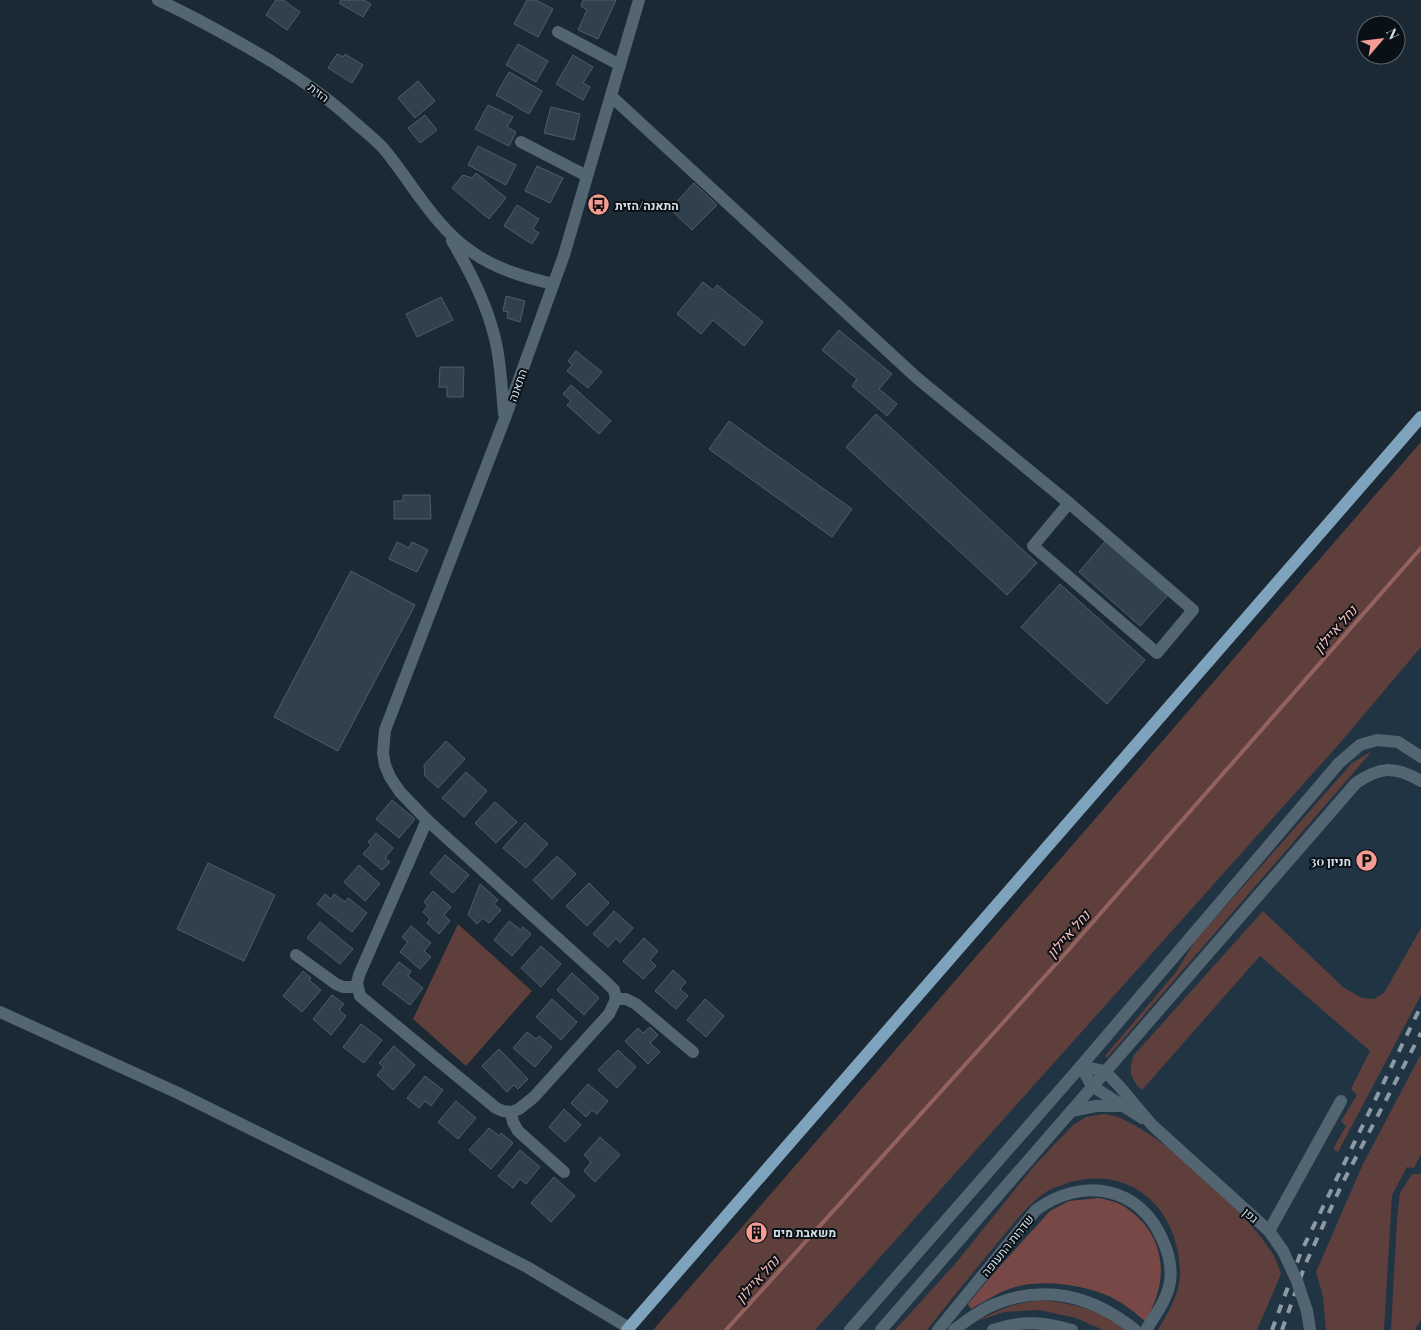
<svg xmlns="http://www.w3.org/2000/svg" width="1421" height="1330" viewBox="0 0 1421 1330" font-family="'Playfair Display',Heebo,serif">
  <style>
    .built { fill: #203443 }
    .green { fill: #5e3f3c }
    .forest { fill: #774845 }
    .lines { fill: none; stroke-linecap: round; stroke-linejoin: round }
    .stream { stroke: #93625e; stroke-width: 4 }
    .building { fill: #30404c; stroke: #4d5d6a }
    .minor { stroke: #546572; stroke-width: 12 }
    .major { stroke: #7fa2bd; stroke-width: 12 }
    .rail { stroke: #8e9aa3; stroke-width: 4; stroke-dasharray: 9 9; stroke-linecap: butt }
    .minor-bridge { stroke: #546572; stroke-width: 12 }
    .labels { text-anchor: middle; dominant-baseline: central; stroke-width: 4; stroke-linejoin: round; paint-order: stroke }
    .street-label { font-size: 12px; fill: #d6dfe7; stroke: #0a1116 }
    .poi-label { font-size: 12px; font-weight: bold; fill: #d6dfe7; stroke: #0a1116; text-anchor: start }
    .water-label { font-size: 14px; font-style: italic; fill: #fbbbb5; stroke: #0a1116 }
  </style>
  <rect width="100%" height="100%" fill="#1a2934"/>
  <!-- built -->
  <path class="built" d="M1421,602V1330H770Z"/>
  <!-- green -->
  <g class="green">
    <path d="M1421,442V647L1340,743L815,1330H653Z"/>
    <path d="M1372,751L1107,1058L1105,1056L1176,972L1195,941L1352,763Z"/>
    <path d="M1263,911L1344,988L1362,998L1374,999L1384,993L1421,928V995L1338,1152L1333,1149L1346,1126L1341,1121L1357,1095L1351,1089L1370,1051L1260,956L1142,1090C1130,1079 1128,1070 1134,1055Z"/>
    <path d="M458,924L532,991L466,1066L413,1019Z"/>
    <path d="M1421,1054V1154L1414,1168L1407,1167L1392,1195L1384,1330H1326L1323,1297L1316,1272L1363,1164Z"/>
    <path d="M1103,1114C1108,1115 1113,1115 1118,1117C1163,1135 1250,1214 1274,1256C1277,1262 1279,1268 1281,1274L1257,1330H1158C1168,1313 1180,1293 1180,1274C1180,1212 1134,1165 1071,1182C1063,1185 1054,1187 1046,1192C1029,1203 1017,1220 1004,1235C978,1266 952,1298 927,1330H895L955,1264L1034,1166L1073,1125L1086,1117Z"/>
    <path d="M1412,1174H1421V1319L1415,1330H1391L1397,1219L1400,1193Z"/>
    <path d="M1042,1300C1069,1303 1105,1310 1125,1330H1103L1076,1318L1039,1310L1004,1312L978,1321C999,1309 1018,1302 1042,1300Z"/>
  </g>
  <!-- forest -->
  <path class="forest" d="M1099,1198C1108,1200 1118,1202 1125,1207C1167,1235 1170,1281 1145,1321C1134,1312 1123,1303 1111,1297C1082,1284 1038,1278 1009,1289C996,1294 983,1302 971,1309L968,1304L991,1276L1050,1211L1069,1201Z"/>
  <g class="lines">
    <!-- stream -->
    <path class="stream" d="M726,1330L1064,955L1421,548"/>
  </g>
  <!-- building -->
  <g class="building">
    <path d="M276,0H283L300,12L287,30L266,15Z"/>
    <path d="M341,0H364L371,4L363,17L339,3Z"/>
    <path d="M527,0H536L553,9L538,37L514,24Z"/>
    <path d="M583,0H616L598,39L578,30L587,10L581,6Z"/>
    <path d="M518,44L548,61L536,82L506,65Z"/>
    <path d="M337,54L343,57L345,54L363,65L352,83L328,68Z"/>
    <path d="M573,55L593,67L583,83L590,87L583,100L556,84Z"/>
    <path d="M509,72L542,91L529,114L496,95Z"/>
    <path d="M418,81L435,101L415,118L398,98Z"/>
    <path d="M488,105L513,117L507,127L516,132L509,146L475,129Z"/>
    <path d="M551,107L580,114L574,140L544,133Z"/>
    <path d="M425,115L437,130L420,143L408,128Z"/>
    <path d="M478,146L516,165L506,185L468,165Z"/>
    <path d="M537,166L563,178L550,203L525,191Z"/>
    <path d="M476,173L506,198L489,219L452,188L463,175L472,178Z"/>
    <path d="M694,183L717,205L692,230L670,209Z"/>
    <path d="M517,205L539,219L533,229L539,233L532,244L504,226Z"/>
    <path d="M703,282L713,290L717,285L763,322L744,346L713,320L701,334L677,314Z"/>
    <path d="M506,296L525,301L520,322L507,318L508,312L503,311Z"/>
    <path d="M441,297L453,320L417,337L406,314Z"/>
    <path d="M839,330L892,374L879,389L897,404L887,416L852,386L857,379L822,350Z"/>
    <path d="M576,351L602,372L588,388L567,371L572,365L568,361Z"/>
    <path d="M440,367H464L463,397H447V387H439Z"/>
    <path d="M571,385L611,421L599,434L567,405L571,401L563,394Z"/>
    <path d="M876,414L1037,563L1007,595L846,447Z"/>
    <path d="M729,421L852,509L832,537L709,449Z"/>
    <path d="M403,495H430L431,519H394V501H403Z"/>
    <path d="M1107,539L1169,594L1140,626L1079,572Z"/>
    <path d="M397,542L409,548L412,542L428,550L417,572L389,559Z"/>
    <path d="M351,571L415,605L338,751L274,717Z"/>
    <path d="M1060,584L1145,660L1107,704L1021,627Z"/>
    <path d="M446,741L465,759L438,788L425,776L424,765Z"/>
    <path d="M466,772L487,791L464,817L442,798Z"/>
    <path d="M392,800L415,819L399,838L376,819Z"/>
    <path d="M495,802L517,822L496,843L475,823Z"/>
    <path d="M525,823L548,844L526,868L503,848Z"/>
    <path d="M376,833L393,848L385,858L390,862L382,870L363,854L371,845L368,842Z"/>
    <path d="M445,855L469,875L453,893L430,873Z"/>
    <path d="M557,856L576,874L552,899L533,880Z"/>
    <path d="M208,863L275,895L244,961L177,929Z"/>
    <path d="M359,865L380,884L365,901L344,882Z"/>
    <path d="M589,883L609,903L587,926L566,906Z"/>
    <path d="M480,884L498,900L494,904L501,910L489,923L483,918L477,924L468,915Z"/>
    <path d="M433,891L451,907L444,915L450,921L439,934L427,923L430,919L423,912L428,906L424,902Z"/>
    <path d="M325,894L331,899L334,894L345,902L348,898L367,913L352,932L317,904Z"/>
    <path d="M614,911L633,928L620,943L616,938L608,947L593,934Z"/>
    <path d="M509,921L521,930L523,927L531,934L512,956L494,940Z"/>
    <path d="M320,922L353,949L340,964L307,938Z"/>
    <path d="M411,926L431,943L424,951L431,957L420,969L400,952L408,942L402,937Z"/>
    <path d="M644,938L658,951L650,960L656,966L643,979L623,961Z"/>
    <path d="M541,946L561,964L541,987L521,968Z"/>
    <path d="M399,962L411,971L408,976L423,988L410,1005L382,984Z"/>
    <path d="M673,970L686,982L680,989L688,996L676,1009L655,991Z"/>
    <path d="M303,971L311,978L309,980L321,990L302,1012L283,996Z"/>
    <path d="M572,973L599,998L584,1015L557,990Z"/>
    <path d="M332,995L344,1004L339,1010L346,1016L331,1035L313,1019Z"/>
    <path d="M552,999L577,1022L561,1040L536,1017Z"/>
    <path d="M705,999L724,1016L706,1037L687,1020Z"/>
    <path d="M361,1024L382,1040L364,1063L343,1047Z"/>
    <path d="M650,1027L658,1035L650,1043L660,1052L648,1064L625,1041L638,1028L643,1033Z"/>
    <path d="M527,1032L536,1039L539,1036L552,1047L535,1067L513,1048Z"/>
    <path d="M394,1046L415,1065L393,1090L377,1075L384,1067L379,1063Z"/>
    <path d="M499,1049L528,1079L518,1089L514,1085L507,1092L482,1066Z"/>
    <path d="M618,1050L636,1067L617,1088L598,1070Z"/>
    <path d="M425,1076L443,1090L431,1106L425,1101L419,1108L407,1098Z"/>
    <path d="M588,1084L608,1101L597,1114L592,1110L586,1117L571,1103Z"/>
    <path d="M456,1101L476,1118L458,1139L438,1122Z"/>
    <path d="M564,1109L581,1125L565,1142L549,1127Z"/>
    <path d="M489,1128L499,1136L501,1133L513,1143L491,1169L469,1150Z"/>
    <path d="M600,1137L620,1155L595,1182L584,1171L591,1162L584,1155Z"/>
    <path d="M520,1150L540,1167L526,1184L520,1179L513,1188L498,1176Z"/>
    <path d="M554,1177L575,1196L551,1222L531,1203Z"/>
    <path d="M756,1225L765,1232L758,1240L749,1232Z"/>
  </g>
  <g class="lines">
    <!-- minor -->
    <g class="minor">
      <path d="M158,0C197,18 234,39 271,61C301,80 327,97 353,121C363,130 375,139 384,149C412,183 435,227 472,252C496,269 524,277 553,284"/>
      <path d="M639,0L564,255L505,418L385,730L383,753L385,765L390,777L400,792L427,820L606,982L614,990L616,999H626L636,1004L693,1052"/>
      <path d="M558,32L620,65"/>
      <path d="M611,96L917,378L1069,503"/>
      <path d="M521,142L587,176"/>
      <path d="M452,241C472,274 490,311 497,348C501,370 502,392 504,414"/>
      <path d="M1069,503L1193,610L1157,653L1033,546Z"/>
      <path d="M427,820L359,975L357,983L360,996L496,1108L503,1111L511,1112L513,1122L518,1131L564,1172"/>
      <path d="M296,955L336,984L343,987H357"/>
      <path d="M0,1012L178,1093L417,1211L527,1267L629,1328"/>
      <path d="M1081,1066L1105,1071L1120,1087L1152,1125L1269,1231L1283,1251"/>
      <path d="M1081,1066L1092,1086L1142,1118"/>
      <path d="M1071,1111L1096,1106H1122"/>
      <path d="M511,1112L519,1109L534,1097L609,1014L616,999"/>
      <path d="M1269,1231L1341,1101"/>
      <path d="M1307,1311L1310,1330"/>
      <path d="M850,1330L1081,1066L1339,763L1360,745L1377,740L1398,742L1421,757"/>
      <path d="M881,1330L1356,783C1381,766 1395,766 1421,781"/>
      <path d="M938,1330L1036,1210C1082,1176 1141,1186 1163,1241C1169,1254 1172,1268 1170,1282C1167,1300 1155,1315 1146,1330"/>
      <path d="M954,1330C967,1320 979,1311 993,1305C1044,1283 1093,1296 1135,1330"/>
      <path d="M993,1330C1021,1320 1044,1322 1072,1330"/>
    </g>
    <!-- major -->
    <path class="major" d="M627,1330L1421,417"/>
    <!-- rail -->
    <g class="rail">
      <path d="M1272,1330L1301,1252L1421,1006"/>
      <path d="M1282,1330L1305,1265L1342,1184L1421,1033"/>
    </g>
    <!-- minor-bridge -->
    <path class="minor-bridge" d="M1283,1251L1297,1281L1307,1311"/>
  </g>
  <!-- icons -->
  <defs>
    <symbol id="bus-disc" viewBox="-11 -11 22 22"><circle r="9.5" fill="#f59c95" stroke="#0a1116"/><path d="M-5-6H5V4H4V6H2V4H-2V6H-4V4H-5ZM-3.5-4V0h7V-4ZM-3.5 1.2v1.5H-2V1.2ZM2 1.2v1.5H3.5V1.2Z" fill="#111"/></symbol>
    <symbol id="parking-disc" viewBox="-11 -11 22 22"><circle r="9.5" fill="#f59c95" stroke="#0a1116"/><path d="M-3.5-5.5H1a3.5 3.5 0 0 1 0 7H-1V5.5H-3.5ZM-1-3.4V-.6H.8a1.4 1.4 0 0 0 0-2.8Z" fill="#111"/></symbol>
    <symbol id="building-disc" viewBox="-11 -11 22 22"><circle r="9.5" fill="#f59c95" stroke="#0a1116"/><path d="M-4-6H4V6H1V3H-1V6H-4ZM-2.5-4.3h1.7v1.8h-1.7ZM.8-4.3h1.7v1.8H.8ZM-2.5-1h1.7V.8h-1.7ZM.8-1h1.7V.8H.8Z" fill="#111"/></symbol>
  </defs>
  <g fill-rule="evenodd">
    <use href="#bus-disc" x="586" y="192" width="25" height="25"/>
    <use href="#parking-disc" x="1354" y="848" width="25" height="25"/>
    <use href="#building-disc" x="744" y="1220" width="25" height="25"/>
  </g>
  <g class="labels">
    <!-- street labels -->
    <g class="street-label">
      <text transform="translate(319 92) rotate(38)">הזית</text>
      <text transform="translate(517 385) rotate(-71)">התאנה</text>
      <text transform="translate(1251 1215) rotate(42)">גפן</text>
      <text transform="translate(1007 1245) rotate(-51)">שדרות התעופה</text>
    </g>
    <!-- poi labels -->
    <g class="poi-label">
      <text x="615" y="205">התאנה/הזית</text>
      <text x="1351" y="861" text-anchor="end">חניון 30</text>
      <text x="773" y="1232">משאבת מים</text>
    </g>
    <!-- water labels -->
    <g class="water-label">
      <text transform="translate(1335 629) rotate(-49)">נחל איילון</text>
      <text transform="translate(1068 934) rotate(-49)">נחל איילון</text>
      <text transform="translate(757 1279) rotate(-48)">נחל איילון</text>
    </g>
  </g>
  <!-- north arrow -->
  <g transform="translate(1381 40) rotate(62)"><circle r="24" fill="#0a1116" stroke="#5c636a"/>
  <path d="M0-4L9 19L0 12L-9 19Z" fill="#f59c95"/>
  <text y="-8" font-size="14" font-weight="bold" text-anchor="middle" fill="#d6dfe7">N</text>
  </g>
</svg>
